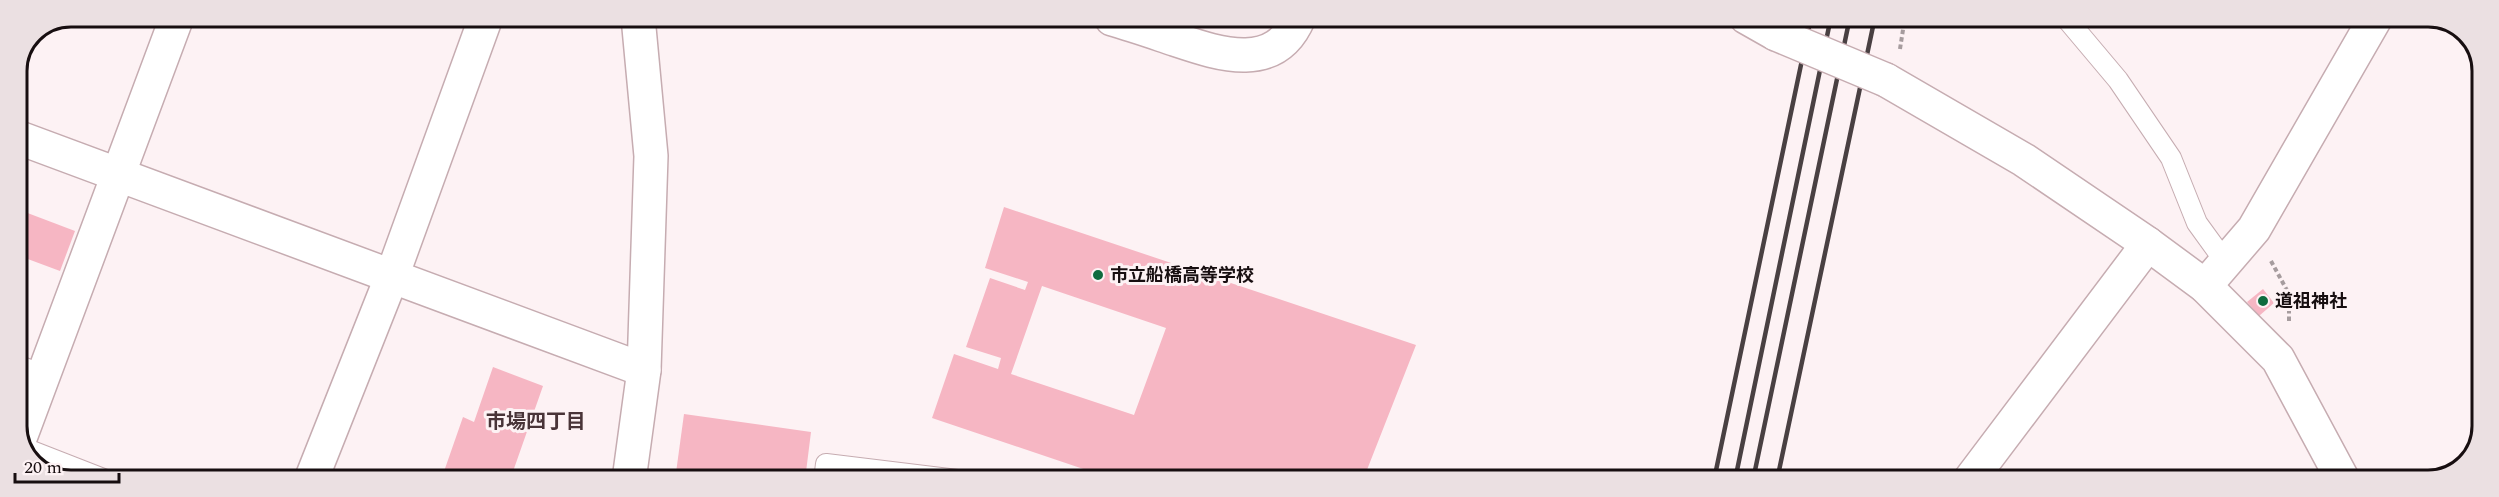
<svg xmlns="http://www.w3.org/2000/svg" width="2499" height="497" viewBox="0 0 2499 497" font-family="Spectral,'Noto Sans JP',serif">
  <style>
    .building { fill: #f6b6c3; fill-rule: evenodd }
    .lines { fill: none; stroke-linecap: round; stroke-linejoin: round }
    .lane-casing { stroke: #c6acb1; stroke-width: 22 }
    .street-casing { stroke: #c6acb1; stroke-width: 36 }
    .secondary-casing { stroke: #c6acb1; stroke-width: 36 }
    .path { stroke: #a69c9e; stroke-width: 4; stroke-dasharray: 4.5 3; stroke-linecap: butt }
    .lane { stroke: #fff; stroke-width: 20 }
    .street { stroke: #fff; stroke-width: 33 }
    .secondary { stroke: #fff; stroke-width: 33 }
    .rail { stroke: #494042; stroke-width: 4.5 }
    .secondary-bridge-casing { stroke: #c6acb1; stroke-width: 36; stroke-linecap: butt }
    .secondary-bridge { stroke: #fff; stroke-width: 33 }
    .poi-dot { fill: #0f6b3e; stroke: #fdf2f4; stroke-width: 2 }
    .labels { text-anchor: middle; dominant-baseline: central; stroke-width: 6; stroke-linejoin: round; paint-order: stroke }
    .poi-label { font-size: 18px; font-weight: bold; fill: #170e10; stroke: #fdf2f4; text-anchor: start }
    .neighbourhood-label { font-size: 20px; font-weight: bold; fill: #493438; stroke: #fdf2f4 }
    .rim { fill: none; stroke: #170e10; stroke-width: 3 }
  </style>
  <rect width="100%" height="100%" fill="#fdf2f4"/>
  <!-- building -->
  <g class="building">
    <path d="M1004,207L1416,345L1363,480H1116L932,418L954,354L998,369L1001,358L966,347L990,278L1025,290L1028,282L985,268ZM1042,286L1166,328L1134,415L1011,374Z"/>
    <path d="M17,209L75,231L60,271L17,255Z"/>
    <path d="M2263,289L2274,303L2259,316L2247,302Z"/>
    <path d="M493,367L543,386L510,480H441L463,417L474,422Z"/>
    <path d="M684,414L811,432L805,480H675Z"/>
  </g>
  <g class="lines">
    <defs>
      <g id="lane">
        <path d="M2065,17L2118,80L2171,158L2197,223L2226,263"/>
        <path d="M17,365L43,375"/>
        <path d="M24,448L106,480"/>
        <path d="M824,480L826,464L957,480"/>
      </g>
      <g id="street">
        <path d="M1112,19C1133,25 1153,32 1174,39C1219,54 1275,74 1299,17"/>
        <path d="M1886,80L2024,160L2148,244L2205,286L2278,359L2343,480"/>
        <path d="M2205,286L2254,229L2376,17"/>
        <path d="M20,438L177,17"/>
        <path d="M311,480L392,276L486,17"/>
        <path d="M629,480L644,370L651,156L638,17"/>
        <path d="M1970,480L2148,244"/>
      </g>
      <g id="secondary">
        <path d="M1746,17L1776,34"/>
        <path d="M17,137L644,370"/>
      </g>
    </defs>
    <!-- lane casing -->
    <use href="#lane" class="lane-casing"/>
    <!-- street casing -->
    <use href="#street" class="street-casing"/>
    <!-- secondary casing -->
    <use href="#secondary" class="secondary-casing"/>
    <!-- path -->
    <g class="path">
      <path d="M1900,49L1905,17"/>
      <path d="M2271,261L2289,294V321"/>
      <path d="M1079,480L1085,470"/>
    </g>
    <!-- lane -->
    <use href="#lane" class="lane"/>
    <!-- street -->
    <use href="#street" class="street"/>
    <!-- secondary -->
    <use href="#secondary" class="secondary"/>
    <!-- rail -->
    <g class="rail">
      <path d="M1714,480L1811,17"/>
      <path d="M1735,480L1831,17"/>
      <path d="M1753,480L1850,17"/>
      <path d="M1777,480L1875,17"/>
    </g>
    <defs>
      <path id="secondary-bridge" d="M1776,34L1886,80"/>
    </defs>
    <!-- secondary-bridge casing -->
    <use href="#secondary-bridge" class="secondary-bridge-casing"/>
    <!-- secondary-bridge -->
    <use href="#secondary-bridge" class="secondary-bridge"/>
  </g>
  <!-- markers -->
  <g class="poi-dot">
    <circle cx="1098" cy="275" r="6"/>
    <circle cx="2263" cy="301" r="6"/>
  </g>
  <g class="labels">
    <!-- poi labels -->
    <g class="poi-label">
      <text x="1110" y="275">市立船橋高等学校</text>
      <text x="2275" y="301">道祖神社</text>
    </g>
    <!-- neighbourhood labels -->
    <g class="neighbourhood-label">
      <text x="536" y="422">市場四丁目</text>
    </g>
  </g>
  <!-- crop -->
  <path d="M0 0H2499V497H0ZM71 27H2428A44 44 0 0 1 2472 71V426A44 44 0 0 1 2428 470H71A44 44 0 0 1 27 426V71A44 44 0 0 1 71 27Z" fill="#ebe0e2" fill-rule="evenodd"/>
  <path class="rim" d="M71 27H2428A44 44 0 0 1 2472 71V426A44 44 0 0 1 2428 470H71A44 44 0 0 1 27 426V71A44 44 0 0 1 71 27Z"/>
  <!-- scale -->
  <path d="M15 473v9h104v-9" fill="none" stroke="#170e10" stroke-width="3"/>
  <text x="24" y="473" font-size="18" fill="#170e10" stroke="#fdf2f4" stroke-width="4.5" paint-order="stroke">20 m</text>
</svg>
